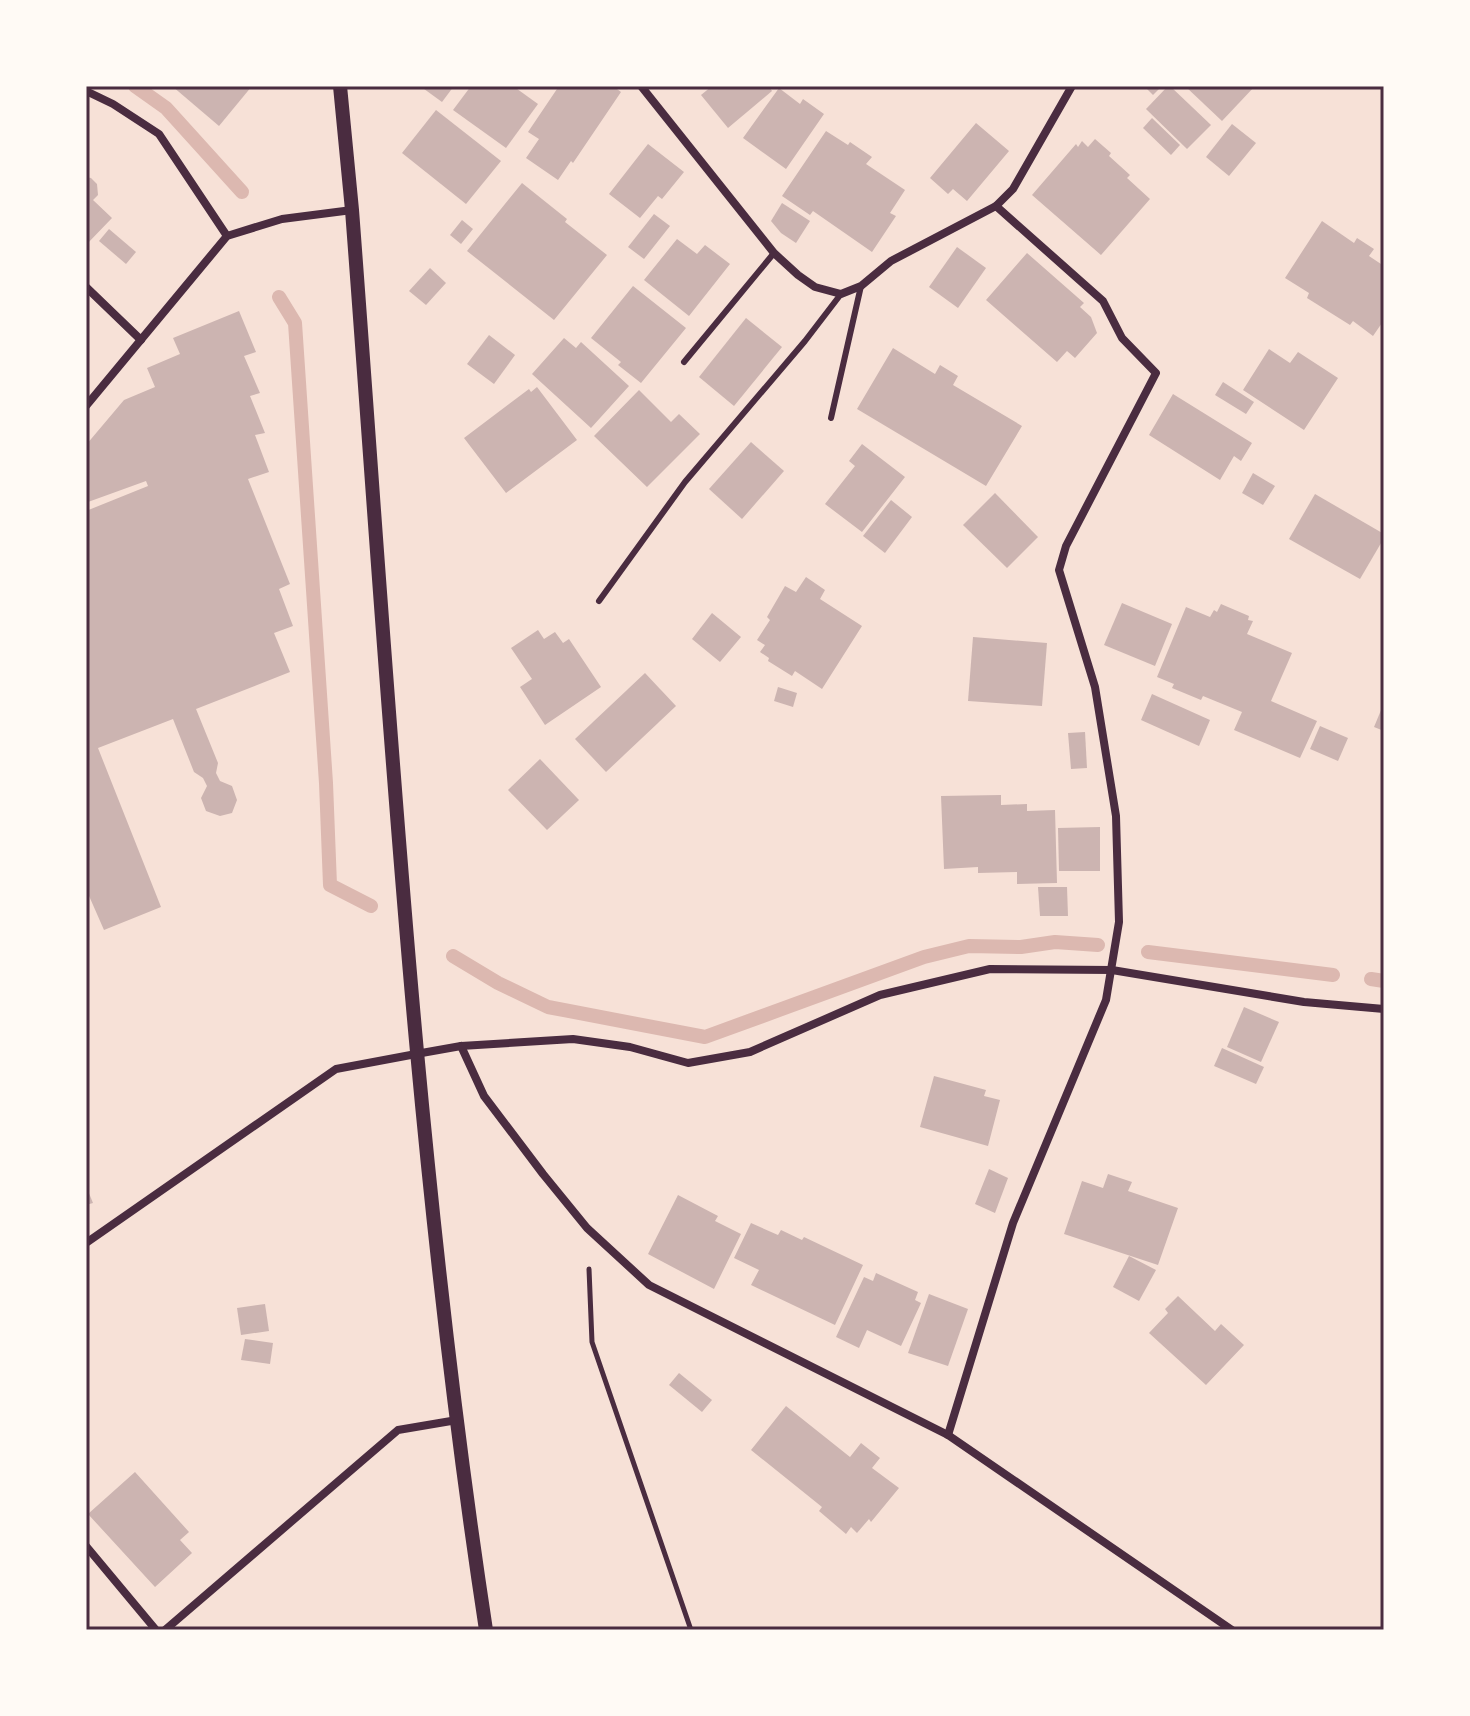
<svg xmlns="http://www.w3.org/2000/svg" width="1470" height="1716" viewBox="0 0 1470 1716" font-family="Mulish,sans-serif">
  <style>
    .lines { fill: none; stroke-linecap: round; stroke-linejoin: round }
    .stream { stroke: #dcb8b0; stroke-width: 14 }
    .building { fill: #ccb4b1 }
    .path { stroke: #4a2c40; stroke-width: 5 }
    .service { stroke: #4a2c40; stroke-width: 6 }
    .minor { stroke: #4a2c40; stroke-width: 8 }
    .tertiary { stroke: #4a2c40; stroke-width: 14 }
    .neatline { fill: none; stroke: #4a2c40; stroke-width: 3 }
  </style>
  <rect width="100%" height="100%" fill="#f7e1d7"/>
  <g class="lines">
    <!-- stream -->
    <g class="stream">
      <path d="M135,86L166,108L242,192"/>
      <path d="M279,297L295,323L326,783L330,885L371,906"/>
      <path d="M1148,952L1333,975"/>
      <path d="M453,956L498,983L548,1007L705,1037L924,957L969,946L1021,947L1055,942L1098,945"/>
      <path d="M1371,979L1384,981"/>
    </g>
  </g>
  <!-- building -->
  <g class="building">
    <path d="M172,86H252L219,126Z"/>
    <path d="M420,86H454L442,102Z"/>
    <path d="M471,86H513L538,104L506,148L453,110Z"/>
    <path d="M559,86H613L621,92L573,163L571,161L558,180L526,158L539,139L528,132Z"/>
    <path d="M712,86H769L772,91L728,128L701,95Z"/>
    <path d="M1144,86H1162L1153,95Z"/>
    <path d="M1168,86H1170L1211,125L1187,149L1146,109Z"/>
    <path d="M1185,86H1255L1222,121Z"/>
    <path d="M779,88L800,104L803,99L824,114L786,169L743,138Z"/>
    <path d="M436,110L501,161L466,204L402,153Z"/>
    <path d="M1152,118L1180,145L1171,155L1143,128Z"/>
    <path d="M976,123L1009,151L967,201L953,189L948,194L930,178Z"/>
    <path d="M1232,124L1256,143L1229,176L1206,157Z"/>
    <path d="M826,131L848,145L850,142L872,157L866,164L905,190L890,213L896,216L872,252L813,211L810,215L782,196Z"/>
    <path d="M1095,139L1111,153L1109,156L1130,175L1127,178L1150,199L1101,255L1032,195L1076,144L1078,147L1082,141L1088,147Z"/>
    <path d="M648,144L684,172L662,199L658,196L640,218L609,194Z"/>
    <path d="M86,177L91,178L97,184L98,195L93,200L112,218L86,245Z"/>
    <path d="M522,183L567,219L565,222L607,255L554,320L467,251Z"/>
    <path d="M782,203L810,221L796,243L781,233L771,221Z"/>
    <path d="M654,214L670,226L644,259L628,247Z"/>
    <path d="M462,220L473,229L461,244L450,235Z"/>
    <path d="M1322,221L1354,243L1357,238L1374,249L1369,256L1384,266V320L1373,336L1353,321L1350,325L1307,298L1309,293L1285,278Z"/>
    <path d="M109,229L136,252L126,264L99,241Z"/>
    <path d="M677,239L697,254L705,245L730,264L689,316L644,280Z"/>
    <path d="M957,247L986,268L958,308L929,287Z"/>
    <path d="M1027,253L1084,303L1080,307L1091,317L1097,333L1075,358L1067,351L1057,362L986,300Z"/>
    <path d="M430,268L446,283L426,305L409,291Z"/>
    <path d="M633,286L686,328L641,383L618,365L621,362L591,338Z"/>
    <path d="M239,311L256,352L244,356L260,393L250,396L265,433L255,435L269,472L248,479L290,584L279,589L293,626L274,633L290,672L196,709L218,763L216,773L220,781L232,786L237,800L232,813L220,816L206,811L201,798L207,786L203,778L194,772L173,719L98,748L161,907L104,930L86,889V511L148,486L146,481L88,502L86,498V445L124,400L155,387L147,368L180,354L173,338Z"/>
    <path d="M746,318L782,347L734,406L699,377Z"/>
    <path d="M489,335L515,355L494,384L467,364Z"/>
    <path d="M564,338L576,348L581,342L629,386L591,428L532,374Z"/>
    <path d="M893,348L935,374L940,365L958,376L953,385L1022,426L986,486L857,409Z"/>
    <path d="M1269,349L1290,363L1298,352L1338,378L1304,430L1243,390Z"/>
    <path d="M1223,382L1254,402L1246,414L1215,395Z"/>
    <path d="M537,387L577,440L506,493L464,438L529,389L531,392Z"/>
    <path d="M639,390L671,422L679,414L700,434L647,487L594,436Z"/>
    <path d="M1173,394L1252,443L1241,461L1234,456L1220,480L1149,435Z"/>
    <path d="M751,442L784,471L742,519L709,489Z"/>
    <path d="M862,444L905,477L862,532L825,504L855,466L849,461Z"/>
    <path d="M1253,473L1275,486L1263,505L1242,493Z"/>
    <path d="M995,493L1038,537L1007,568L963,525Z"/>
    <path d="M1315,494L1384,534V538L1360,579L1289,539Z"/>
    <path d="M891,500L912,517L885,553L863,536Z"/>
    <path d="M806,577L825,590L820,599L862,626L822,689L795,671L792,676L768,661L769,658L760,652L765,645L757,640L770,620L767,617L785,586L796,592Z"/>
    <path d="M1122,603L1172,624L1155,666L1104,645Z"/>
    <path d="M1221,604L1249,616L1248,620L1253,621L1247,634L1292,653L1271,701L1317,721L1300,758L1234,730L1242,712L1203,696L1201,700L1172,688L1174,684L1157,677L1186,607L1210,617L1214,610L1217,612Z"/>
    <path d="M712,613L741,637L720,662L692,639Z"/>
    <path d="M538,630L544,639L555,632L563,643L569,639L601,687L545,725L520,687L532,679L511,648Z"/>
    <path d="M973,637L1047,643L1042,706L968,701Z"/>
    <path d="M645,673L676,706L606,772L575,739Z"/>
    <path d="M778,687L797,693L793,707L774,701Z"/>
    <path d="M1152,694L1210,720L1199,746L1141,720Z"/>
    <path d="M1384,703V731L1374,727Z"/>
    <path d="M1320,726L1348,738L1338,761L1310,749Z"/>
    <path d="M1085,732L1087,768L1071,769L1068,733Z"/>
    <path d="M540,759L579,800L547,830L508,790Z"/>
    <path d="M1001,795V805L1027,804V811L1055,810L1057,883L1017,884V872L978,873V867L944,869L941,796Z"/>
    <path d="M1100,827V871H1059L1058,828Z"/>
    <path d="M1038,887H1067L1068,916H1040Z"/>
    <path d="M1244,1007L1279,1022L1261,1062L1227,1047Z"/>
    <path d="M1222,1048L1264,1067L1256,1084L1214,1066Z"/>
    <path d="M934,1076L986,1090L984,1096L1000,1100L988,1146L920,1127Z"/>
    <path d="M989,1169L1008,1178L995,1213L975,1204Z"/>
    <path d="M1108,1174L1132,1182L1128,1191L1178,1208L1158,1265L1064,1234L1082,1181L1103,1188Z"/>
    <path d="M86,1186L93,1203L86,1205Z"/>
    <path d="M678,1195L718,1216L715,1221L741,1234L714,1289L648,1254Z"/>
    <path d="M751,1223L778,1235L781,1230L802,1240L804,1237L863,1265L835,1325L751,1285L759,1270L734,1258Z"/>
    <path d="M1129,1256L1156,1270L1139,1301L1113,1287Z"/>
    <path d="M876,1273L918,1292L915,1300L921,1303L901,1346L867,1330L859,1348L836,1337L864,1277L873,1281Z"/>
    <path d="M929,1294L968,1309L948,1366L908,1353Z"/>
    <path d="M1178,1296L1215,1331L1221,1324L1244,1345L1206,1385L1149,1333L1168,1313L1165,1309Z"/>
    <path d="M265,1304L269,1331L241,1335L237,1308Z"/>
    <path d="M245,1339L273,1343L270,1364L241,1360Z"/>
    <path d="M679,1373L712,1400L702,1412L669,1385Z"/>
    <path d="M786,1406L850,1457L861,1443L880,1458L872,1468L899,1488L871,1522L869,1519L857,1533L851,1527L846,1534L819,1511L822,1507L751,1450Z"/>
    <path d="M135,1472L189,1532L180,1540L192,1553L155,1587L88,1514Z"/>
  </g>
  <g class="lines">
    <!-- path -->
    <path class="path" d="M589,1269L592,1342L691,1630"/>
    <!-- service -->
    <g class="service">
      <path d="M684,362L774,253"/>
      <path d="M831,418L861,286"/>
      <path d="M599,601L685,482L805,341L841,294"/>
    </g>
    <!-- minor -->
    <g class="minor">
      <path d="M641,86L774,253L798,275L815,287L841,294L861,286L891,261L996,206L1013,189L1072,86"/>
      <path d="M86,91L113,104L159,134L227,236"/>
      <path d="M86,287L141,340"/>
      <path d="M86,406L227,236L282,219L352,210"/>
      <path d="M461,1046L484,1096L543,1174L587,1228L649,1285L948,1435L1232,1630"/>
      <path d="M86,1243L336,1069L416,1054L461,1046L573,1039L630,1047L688,1063L750,1052L880,995L990,969L1112,970L1304,1002L1384,1009"/>
      <path d="M948,1435L1013,1223L1106,1000L1119,922L1116,816L1095,687L1059,570L1066,546L1156,373L1122,338L1103,301L996,206"/>
      <path d="M86,1546L156,1630"/>
      <path d="M165,1630L398,1430L457,1420"/>
    </g>
    <!-- tertiary -->
    <path class="tertiary" d="M340,86L352,210C388,684 414,1160 486,1630"/>
  </g>
  <!-- border -->
  <rect width="1470" height="1716" fill="none" stroke="#fffaf5" stroke-width="176"/>
  <rect x="88" y="88" width="1294" height="1540" class="neatline"/>
</svg>
